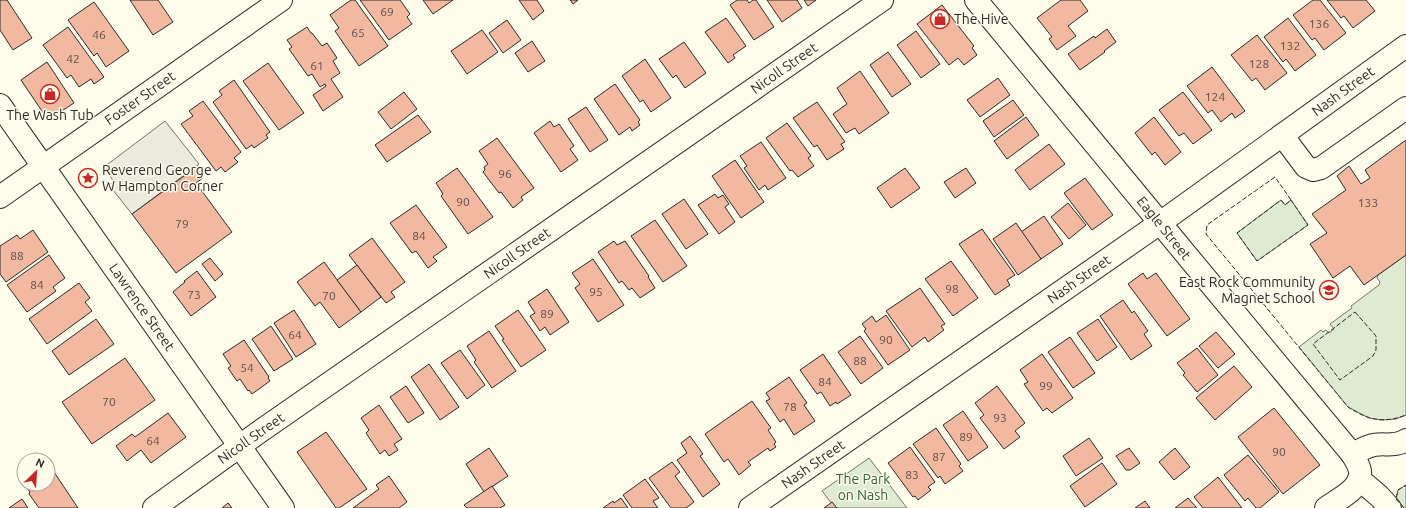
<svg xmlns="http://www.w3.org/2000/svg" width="1406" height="508" viewBox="0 0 1406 508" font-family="Ubuntu,sans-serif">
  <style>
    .green { fill: #deebd1; stroke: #74746e }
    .parking { fill: #eceadb; stroke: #74746e }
    .building { fill: #f2b8a0; stroke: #2b2b2b }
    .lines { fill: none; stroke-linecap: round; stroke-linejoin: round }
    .minor-casing { stroke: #2b2b2b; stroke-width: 24 }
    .minor { stroke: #fdfbea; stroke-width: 22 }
    .fence { stroke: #2b2b2b; stroke-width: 1; stroke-dasharray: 5 2; stroke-linecap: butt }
    .labels { text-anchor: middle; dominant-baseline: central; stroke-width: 3; stroke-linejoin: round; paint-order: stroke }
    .number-label { font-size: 12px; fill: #5d4e48 }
    .poi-label { font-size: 14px; fill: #2b2b2b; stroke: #fdfbea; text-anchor: start }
    .street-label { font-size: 14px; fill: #2b2b2b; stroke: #fdfbea }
    .park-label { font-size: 14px; fill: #34623c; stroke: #fdfbea }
  </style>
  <rect width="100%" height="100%" fill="#fdfbea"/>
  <!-- green -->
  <g class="green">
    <path d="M1281,200L1285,205L1291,200L1308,225L1257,261L1237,233Z"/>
    <path d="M1406,255V415L1396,419L1382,420L1369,418L1348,407L1299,347L1321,330L1323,332L1326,330L1329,333L1334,329L1330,324L1352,308L1351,306L1379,285L1380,282L1377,278L1378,275Z"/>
    <path d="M869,458L907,508H835L822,491Z"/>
    <path d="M1406,485V508H1404L1396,499L1398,490Z"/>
  </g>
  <!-- parking -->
  <path class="parking" d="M165,121L199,164L132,214L109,185L114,182L104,167Z"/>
  <!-- building -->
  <g class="building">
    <path d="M0,0H7L32,38L13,50L0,30Z"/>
    <path d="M130,0H158L173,22L153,35Z"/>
    <path d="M351,0H355L388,46L359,66L335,31L339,28L330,15Z"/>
    <path d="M360,0H400L410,14L407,17L412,24L389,40Z"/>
    <path d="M423,0H453L433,14Z"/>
    <path d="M519,0H537L544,11L533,20Z"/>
    <path d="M570,0H578L573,4Z"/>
    <path d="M737,0H747L749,3L753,0H756L774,27L754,40L730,5Z"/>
    <path d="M767,0H797L802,8L782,22Z"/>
    <path d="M804,0H816L808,6Z"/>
    <path d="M1061,0H1080L1088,11L1068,26L1076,36L1057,50L1049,39L1052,37L1037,18Z"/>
    <path d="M1313,0H1320L1346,33L1324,50L1315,38L1312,40L1293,15Z"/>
    <path d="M1327,0H1366L1375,11L1353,28L1344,16L1341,18Z"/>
    <path d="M94,2L129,51L106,67L97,53L94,56L68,20Z"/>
    <path d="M942,5L974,46L972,48L977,55L964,65L958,58L949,65L917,24Z"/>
    <path d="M726,18L746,46L733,55L735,58L728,63L705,32Z"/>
    <path d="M1288,18L1316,55L1295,71L1286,59L1283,62L1264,37Z"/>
    <path d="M507,20L521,40L503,53L489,33Z"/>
    <path d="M68,27L104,77L94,84L91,79L79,87L71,75L67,78L43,45Z"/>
    <path d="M307,27L311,33H312L322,46L327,43L337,58L333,61L340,73L331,79L343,97L323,111L313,95L326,86L325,84L320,87L312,74L308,76L289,49L292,47L287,40Z"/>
    <path d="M1107,29L1116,42L1104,51L1105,52L1080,70L1068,54L1094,36L1095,38Z"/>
    <path d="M482,30L498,52L467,74L451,51Z"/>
    <path d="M916,31L940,64L921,78L897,45Z"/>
    <path d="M1257,35L1287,73L1265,90L1256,78L1252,81L1231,55Z"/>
    <path d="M532,41L545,61L528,72L515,53Z"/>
    <path d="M684,42L706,73L685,88L676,75L673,78L659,59Z"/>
    <path d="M888,52L911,84L892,97L870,65Z"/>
    <path d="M645,59L671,98L651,112L643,100L640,102L622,76Z"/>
    <path d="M47,62L74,103L48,120L21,80Z"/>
    <path d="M268,63L304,113L279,130L243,81Z"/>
    <path d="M1212,67L1245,111L1235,118L1232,113L1221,122L1212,110L1208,113L1187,86Z"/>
    <path d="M860,71L889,113L859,134L855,128L846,133L833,114L847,104L837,88Z"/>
    <path d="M998,78L1010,95L980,117L967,100Z"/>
    <path d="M234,80L270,132L266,135L268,138L254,148L252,145L246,149L213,102L222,95L219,91Z"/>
    <path d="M615,84L640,120L638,122L640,125L632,131L630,127L619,135L594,99Z"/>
    <path d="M404,92L417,109L391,129L378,112Z"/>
    <path d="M1183,92L1212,130L1193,144L1184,133L1179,136L1159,110Z"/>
    <path d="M1013,100L1024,115L994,137L983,121Z"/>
    <path d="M203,101L241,152L234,158L238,162L225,172L221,167L216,171L181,124L193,116L189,111Z"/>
    <path d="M817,102L845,142L841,144L844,149L827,160L817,145L814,147L793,118Z"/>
    <path d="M586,107L608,140L590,152L568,119Z"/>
    <path d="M418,115L431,132L387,162L375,145Z"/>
    <path d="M1026,117L1039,135L1007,159L994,141Z"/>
    <path d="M1154,117L1181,152L1165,165L1155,152L1152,155L1135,133Z"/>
    <path d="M550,121L554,127L559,124L574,146L570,149L578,160L561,172L534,133Z"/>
    <path d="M787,123L811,156L808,158L814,166L798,177L792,170L790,171L766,138Z"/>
    <path d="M497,138L534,188L521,197L523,200L513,208L501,192L499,193L483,172L485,170L484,167L488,164L479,151Z"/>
    <path d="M1406,140V255L1364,285L1350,266L1333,278L1310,244L1327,233L1312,214L1346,190L1337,176L1349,166L1361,184L1370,178L1365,170Z"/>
    <path d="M761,142L786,178L768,190L765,185L759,190L744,168L747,166L740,156Z"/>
    <path d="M1049,144L1065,164L1030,190L1015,170Z"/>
    <path d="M735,160L764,202L741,218L712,176Z"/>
    <path d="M195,168L203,178L196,183L232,232L176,273L132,214Z"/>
    <path d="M457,168L493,217L468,234L441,196L443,194L436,183Z"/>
    <path d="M905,168L920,188L891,208L877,188Z"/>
    <path d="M966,168L976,183L955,198L944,182Z"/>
    <path d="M1085,178L1113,215L1092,230L1064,193Z"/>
    <path d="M715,194L718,198L723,195L729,204L725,207L735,222L719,234L698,205Z"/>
    <path d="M684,199L708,234L686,249L662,214Z"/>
    <path d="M1068,203L1086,225L1069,239L1051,217Z"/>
    <path d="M416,205L447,247L433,257L437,261L428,268L416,251L412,253L390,223Z"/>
    <path d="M1044,216L1063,244L1041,259L1021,232Z"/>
    <path d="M655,220L687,266L663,282L631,236Z"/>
    <path d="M1016,223L1041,259L1018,275L993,239Z"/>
    <path d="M982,229L1015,275L1007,280L1010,285L995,295L959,244Z"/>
    <path d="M33,230L48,252L6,282L0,274V246L17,235L20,239Z"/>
    <path d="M372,238L405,282L391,292L395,297L386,303L349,255Z"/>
    <path d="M614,241L617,245L625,241L649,276L648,277L655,288L640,298L632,288L629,290L622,281L619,283L598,252Z"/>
    <path d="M49,255L65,278L53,287L56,291L27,312L7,285Z"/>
    <path d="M210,258L223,274L215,281L202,264Z"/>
    <path d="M593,259L624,305L598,322L575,288L580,284L572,273Z"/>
    <path d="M951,261L978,298L953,316L925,279Z"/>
    <path d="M324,262L361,312L339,328L320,302L315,306L297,282Z"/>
    <path d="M357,265L381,297L361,312L337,280Z"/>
    <path d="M197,271L216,297L191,316L173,292L185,282L184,281Z"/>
    <path d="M1143,273L1147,279L1156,273L1190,319L1167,336L1128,284Z"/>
    <path d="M79,283L90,298L85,302L92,311L47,344L29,319Z"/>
    <path d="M920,288L945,324L941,326L944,330L928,342L925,337L912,347L886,311Z"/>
    <path d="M547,289L569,322L550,335L545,327L540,331L530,316L535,313L528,302Z"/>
    <path d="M1123,300L1132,313L1134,311L1148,331L1144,334L1152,346L1131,360L1100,316Z"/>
    <path d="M294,310L316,344L296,357L274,323Z"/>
    <path d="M518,310L546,350L521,367L502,340L504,339L495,326Z"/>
    <path d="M886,315L910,350L888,365L864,331L866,329L862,324L872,316L876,322Z"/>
    <path d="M96,319L114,344L69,375L52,351Z"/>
    <path d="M1098,319L1117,347L1097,361L1077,333Z"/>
    <path d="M271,326L293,359L274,371L252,339Z"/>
    <path d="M489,331L516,371L492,388L474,362L476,360L467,346Z"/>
    <path d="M1216,332L1235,354L1218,368L1199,346Z"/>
    <path d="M860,336L883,368L861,384L838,352Z"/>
    <path d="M1070,337L1095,373L1073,388L1048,352Z"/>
    <path d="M244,340L269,377L268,378L270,381L252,394L249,390L248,391L240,379L237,381L228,368L231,366L223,354Z"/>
    <path d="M1197,348L1218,375L1197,392L1183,375L1185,373L1177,363Z"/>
    <path d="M460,350L485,385L467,399L441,363Z"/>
    <path d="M823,354L851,395L837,404L836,402L830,406L821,392L817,394L800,370Z"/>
    <path d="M1042,354L1073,398L1052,413L1047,408L1043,411L1024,384L1028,382L1020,370Z"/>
    <path d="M125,358L155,400L92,444L62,402Z"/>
    <path d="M429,364L459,407L440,420L411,377Z"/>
    <path d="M1234,366L1252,387L1215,420L1196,398Z"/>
    <path d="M789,377L807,403L804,405L815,421L794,435L784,419L780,422L766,401L770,399L766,393Z"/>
    <path d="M406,386L424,413L408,423L390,397Z"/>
    <path d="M997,386L1025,423L1015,431L1020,437L1004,449L980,418L984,415L975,403Z"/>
    <path d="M752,401L771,428L768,430L776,442L774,444L776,447L770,451L768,448L748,462L751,465L739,475L728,459L724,462L705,434Z"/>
    <path d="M379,405L402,439L394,444L398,450L389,456L385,450L380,454L366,433L369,430L361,418Z"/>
    <path d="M1274,408L1320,465L1283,494L1238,437Z"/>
    <path d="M963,411L988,447L968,461L943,425Z"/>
    <path d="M168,413L186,437L151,463L141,450L127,461L116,446L132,434L135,437Z"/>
    <path d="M936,428L961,464L959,466L963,471L945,484L940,476L938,478L913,444Z"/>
    <path d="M326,432L367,489L339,508H336L297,452Z"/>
    <path d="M690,436L703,454L700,456L720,484L703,497L677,460L687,453L681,443Z"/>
    <path d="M1089,438L1103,458L1076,476L1063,456Z"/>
    <path d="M910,447L935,482L928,487L931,490L918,500L915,496L913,497L888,463Z"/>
    <path d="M489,448L508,476L484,492L466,464Z"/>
    <path d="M1129,448L1140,463L1130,470H1126L1116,456Z"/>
    <path d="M1175,448L1190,467L1174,480L1159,462Z"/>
    <path d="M1248,455L1279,492L1260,508H1256L1248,498L1245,501L1224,475Z"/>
    <path d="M672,462L680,472L675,476L694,502L686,508H671L649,478Z"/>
    <path d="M48,463L78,508H39L29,494L30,492L24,484H48Z"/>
    <path d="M1102,463L1117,484L1085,507L1070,486Z"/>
    <path d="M24,474V483L20,477Z"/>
    <path d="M389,476L407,502L399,508H353L379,489L376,485Z"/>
    <path d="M1218,477L1242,508H1203L1194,497Z"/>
    <path d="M645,479L659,498L653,501L658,508H632L623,495Z"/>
    <path d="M492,486L505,505L500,508H467L464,505Z"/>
    <path d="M621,498L628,508H603L613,501L614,503Z"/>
    <path d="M1188,498L1197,508H1175Z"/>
    <path d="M22,499L28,508H9Z"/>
    <path d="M1145,501L1150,508H1135Z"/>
    <path d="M832,502L837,508H824Z"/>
    <path d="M228,503L232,508H222Z"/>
  </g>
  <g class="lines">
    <defs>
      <g id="minor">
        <path d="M976,0L1184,252L1352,454C1355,459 1359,465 1360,471C1362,489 1338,499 1326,508"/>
        <path d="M0,105L283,508"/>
        <path d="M1282,135L1306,167L1313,170L1321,168L1406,108"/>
        <path d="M0,197L281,0"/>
        <path d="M1352,454C1359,451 1367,446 1374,445C1384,443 1396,447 1406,440"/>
        <path d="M1359,479L1379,496L1390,508"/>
        <path d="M154,508L262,430L882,0"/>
        <path d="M750,508L1160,223L1406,46"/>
      </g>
    </defs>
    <!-- minor casing -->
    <use href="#minor" class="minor-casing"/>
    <!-- minor -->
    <use href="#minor" class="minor"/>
    <!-- fence -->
    <g class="fence">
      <path d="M1281,200L1285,205L1291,200L1308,225L1257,261L1237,233Z"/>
      <path d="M1291,200L1275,177L1207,225L1206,234L1348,407C1368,420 1383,424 1406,415"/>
      <path d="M1355,312L1376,336V350L1373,356L1340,380L1313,344Z"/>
      <path d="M1404,508L1396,499L1398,490L1406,485"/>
    </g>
  </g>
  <!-- icons -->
  <defs>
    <symbol id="shop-ring" viewBox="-11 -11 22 22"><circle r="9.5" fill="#fdfbea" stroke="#c62828" stroke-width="1.5"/><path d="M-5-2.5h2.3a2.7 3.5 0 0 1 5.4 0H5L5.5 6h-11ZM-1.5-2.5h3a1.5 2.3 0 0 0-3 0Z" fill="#c62828"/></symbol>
    <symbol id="sight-ring" viewBox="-11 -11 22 22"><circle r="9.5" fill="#fdfbea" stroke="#c62828" stroke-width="1.5"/><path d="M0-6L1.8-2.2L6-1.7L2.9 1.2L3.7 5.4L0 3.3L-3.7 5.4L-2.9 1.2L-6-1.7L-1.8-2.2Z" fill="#c62828"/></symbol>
    <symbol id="school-ring" viewBox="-11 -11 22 22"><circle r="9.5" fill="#fdfbea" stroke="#c62828" stroke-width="1.5"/><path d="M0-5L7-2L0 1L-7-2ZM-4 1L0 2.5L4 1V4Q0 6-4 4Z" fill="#c62828"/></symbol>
  </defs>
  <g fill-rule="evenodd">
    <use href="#shop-ring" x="929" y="8" width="22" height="22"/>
    <use href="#shop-ring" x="39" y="83" width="22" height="22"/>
    <use href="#sight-ring" x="77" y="167" width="22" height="22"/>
    <use href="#school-ring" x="1318" y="279" width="22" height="22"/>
  </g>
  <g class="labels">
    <!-- number labels -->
    <g class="number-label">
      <text x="387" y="11">69</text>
      <text x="1319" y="23">136</text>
      <text x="358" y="32">65</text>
      <text x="99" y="34">46</text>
      <text x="1290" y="45">132</text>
      <text x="73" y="58">42</text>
      <text x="1259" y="63">128</text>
      <text x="317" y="65">61</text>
      <text x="1215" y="96">124</text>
      <text x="505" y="173">96</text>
      <text x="463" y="201">90</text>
      <text x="1368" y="202">133</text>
      <text x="182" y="223">79</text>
      <text x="419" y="235">84</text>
      <text x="17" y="255">88</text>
      <text x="37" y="284">84</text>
      <text x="952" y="288">98</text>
      <text x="596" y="291">95</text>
      <text x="194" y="294">73</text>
      <text x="329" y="295">70</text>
      <text x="547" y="313">89</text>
      <text x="295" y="334">64</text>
      <text x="886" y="339">90</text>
      <text x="860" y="360">88</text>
      <text x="247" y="367">54</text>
      <text x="825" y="381">84</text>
      <text x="1046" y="385">99</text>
      <text x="109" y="401">70</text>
      <text x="790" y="406">78</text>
      <text x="1000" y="417">93</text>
      <text x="966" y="436">89</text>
      <text x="153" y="440">64</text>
      <text x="1279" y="451">90</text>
      <text x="939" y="456">87</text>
      <text x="912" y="474">83</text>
    </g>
    <!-- poi labels -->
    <g class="poi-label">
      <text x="954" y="19">The Hive</text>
      <text x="50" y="115" text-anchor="middle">The Wash Tub</text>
      <text x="102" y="170">Reverend George<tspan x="102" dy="16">W Hampton Corner</tspan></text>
      <text x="1315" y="282" text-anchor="end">East Rock Community<tspan x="1315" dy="16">Magnet School</tspan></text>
    </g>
    <!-- street labels -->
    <g class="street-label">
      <text transform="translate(784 68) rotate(-35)">Nicoll Street</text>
      <text transform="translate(1343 91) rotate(-36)">Nash Street</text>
      <text transform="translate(140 98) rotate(-35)">Foster Street</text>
      <text transform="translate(1164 228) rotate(51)">Eagle Street</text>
      <text transform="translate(517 253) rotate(-35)">Nicoll Street</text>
      <text transform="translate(1079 279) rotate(-35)">Nash Street</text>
      <text transform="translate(142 307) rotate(55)">Lawrence Street</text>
      <text transform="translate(251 438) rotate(-35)">Nicoll Street</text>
      <text transform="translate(813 464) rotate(-35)">Nash Street</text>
    </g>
    <!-- park labels -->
    <g class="park-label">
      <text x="863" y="479">The Park<tspan x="863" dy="16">on Nash</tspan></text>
    </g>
  </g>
  <!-- north arrow -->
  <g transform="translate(36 472) rotate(25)"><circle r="19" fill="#fdfbea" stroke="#a9a89e"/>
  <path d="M0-3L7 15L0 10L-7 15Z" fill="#c62828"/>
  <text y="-6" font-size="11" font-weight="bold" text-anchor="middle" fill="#2b2b2b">N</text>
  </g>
</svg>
